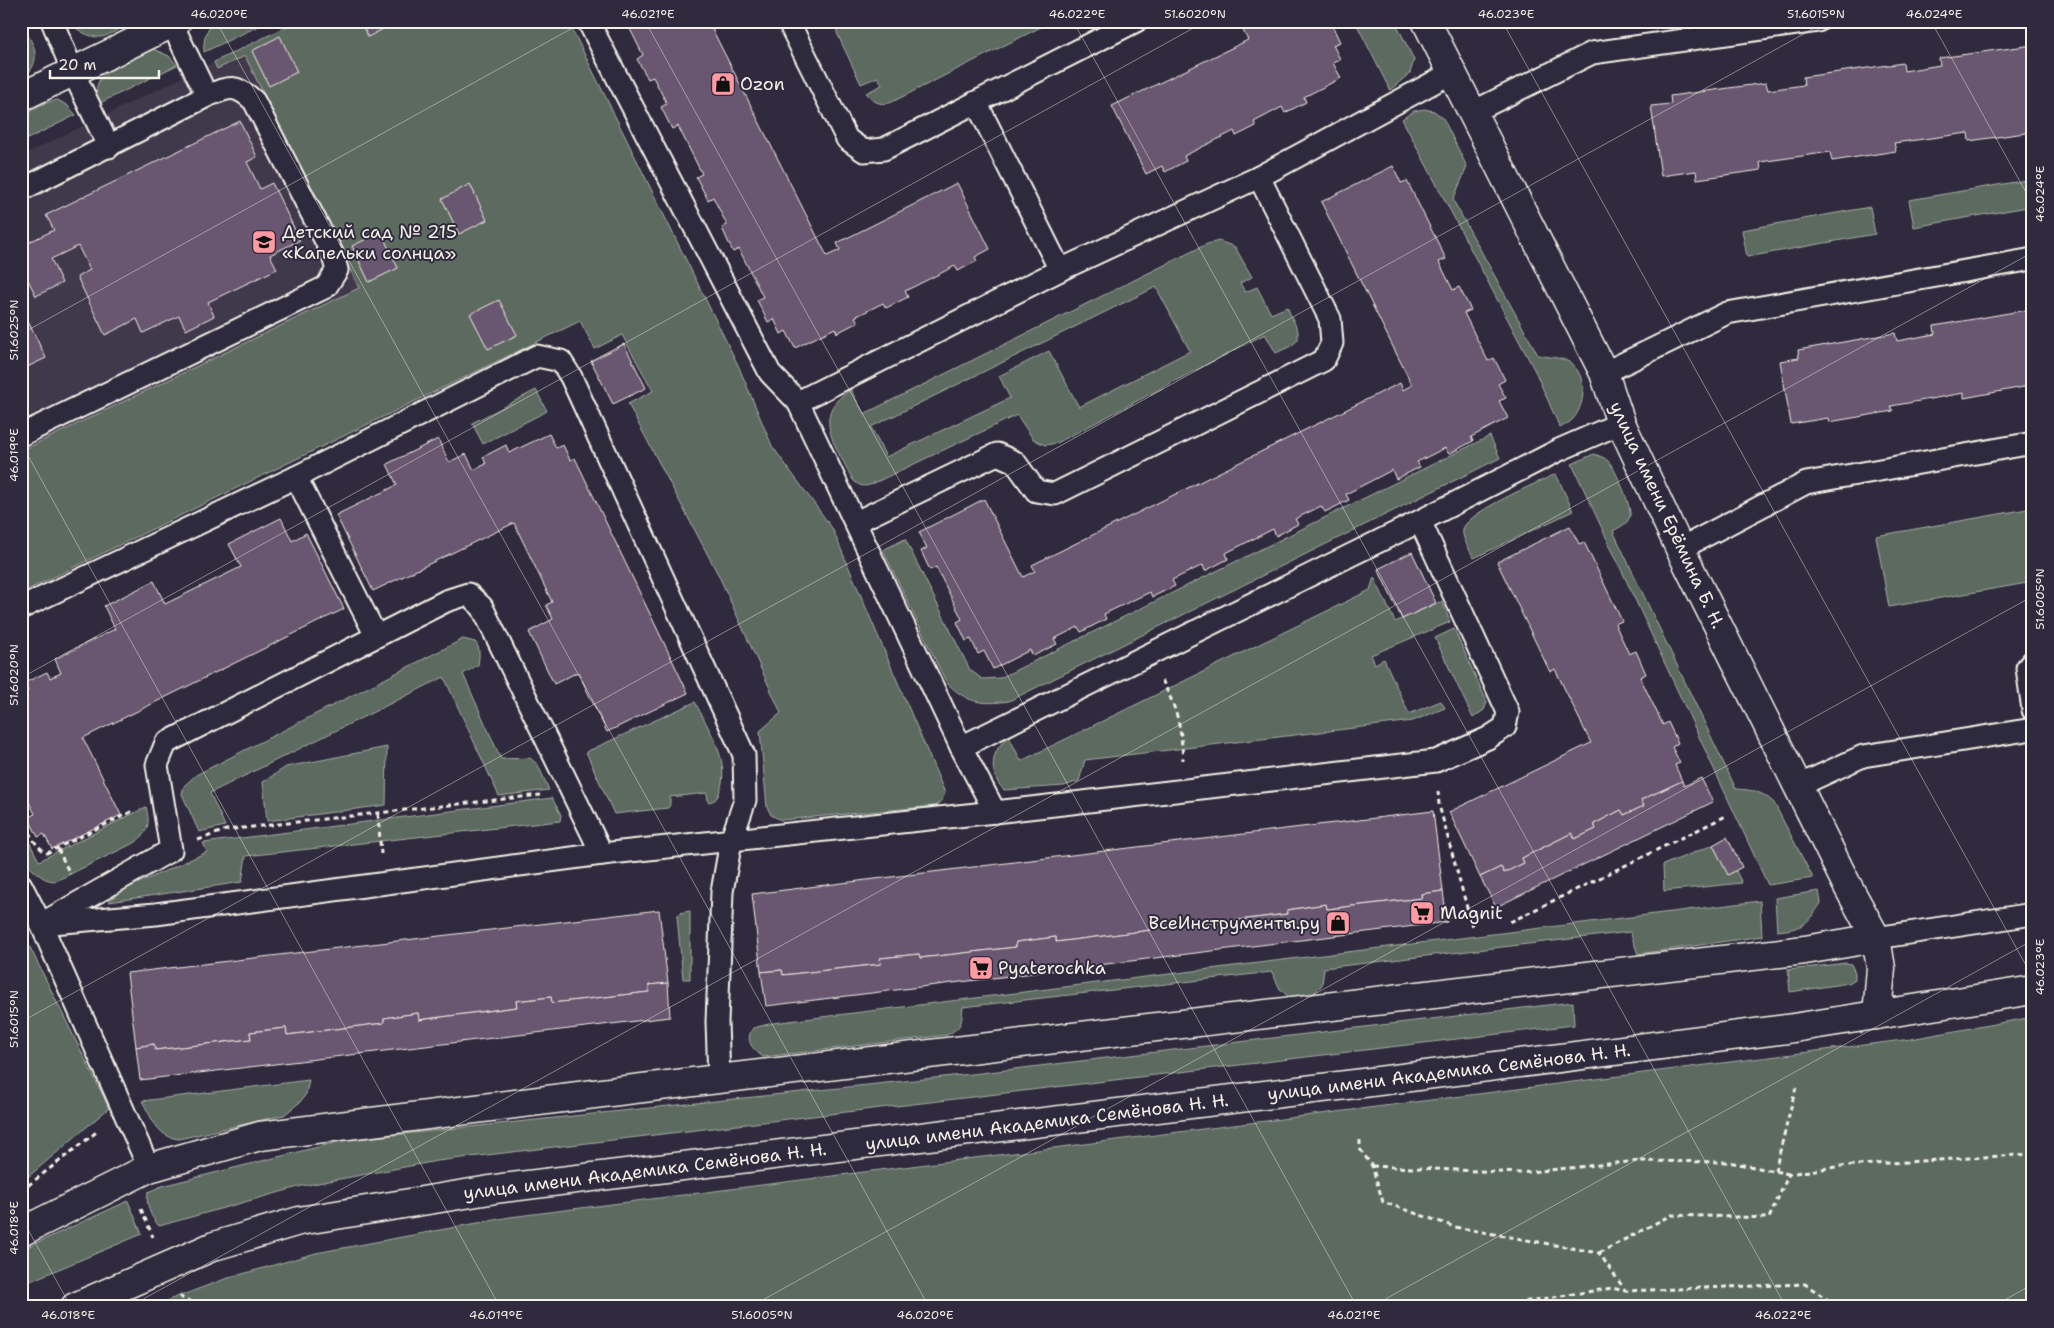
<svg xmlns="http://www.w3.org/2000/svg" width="2054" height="1328" viewBox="0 0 2054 1328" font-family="'Shantell Sans',sans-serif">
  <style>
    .built { fill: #40374c }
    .green { fill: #5b6a61; stroke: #a8aea4; fill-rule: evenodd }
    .building { fill: #69566f; stroke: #f4f1e8 }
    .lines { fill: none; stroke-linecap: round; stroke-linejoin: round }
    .service-casing { stroke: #f4f1e8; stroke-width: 25 }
    .minor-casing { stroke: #f4f1e8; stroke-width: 31 }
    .secondary-casing { stroke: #f4f1e8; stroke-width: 31 }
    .path { stroke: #f4f1e8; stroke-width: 3; stroke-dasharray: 5 4; stroke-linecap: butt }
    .service { stroke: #2f2a3d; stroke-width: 21 }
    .minor { stroke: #2f2a3d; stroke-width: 28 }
    .secondary { stroke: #2f2a3d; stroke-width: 28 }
    .ticks { fill: none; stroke: #f4f1e8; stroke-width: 1; stroke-opacity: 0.45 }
    .labels { text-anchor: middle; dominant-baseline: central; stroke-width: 4; stroke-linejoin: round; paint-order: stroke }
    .poi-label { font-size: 18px; fill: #f4f1e8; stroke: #2f2a3d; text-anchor: start }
    .street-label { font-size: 18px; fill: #f4f1e8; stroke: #2f2a3d }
    .neatline { fill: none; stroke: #f4f1e8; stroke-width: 2 }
    .ticks-label { font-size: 12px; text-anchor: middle; fill: #f4f1e8 }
  </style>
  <rect width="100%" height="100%" fill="#2f2a3d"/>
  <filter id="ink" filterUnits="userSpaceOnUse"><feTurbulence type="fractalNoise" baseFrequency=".02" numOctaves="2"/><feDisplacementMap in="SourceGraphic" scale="10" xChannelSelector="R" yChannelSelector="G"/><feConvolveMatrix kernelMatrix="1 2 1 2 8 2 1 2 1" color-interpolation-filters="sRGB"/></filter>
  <g filter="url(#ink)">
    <!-- built -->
    <path class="built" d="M298,21L547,329L21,587V156Z"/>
    <!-- green -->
    <g class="green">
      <path d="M70,21H134C126,25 109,36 101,37C90,38 75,30 70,21Z"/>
      <path d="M215,21H269L204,52C203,39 206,30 215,21Z"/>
      <path d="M298,21H568L738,365L772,446L832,528L945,793L941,802L934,806L781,820L771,815L767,807L760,731L781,713L719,576L628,404L653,391L622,335L595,349L580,321L21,593V451L359,288L245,56L217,69L214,62Z"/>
      <path d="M836,21H1053L890,103C878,105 874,102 866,93L882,85L878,77L861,84L837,33Z"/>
      <path d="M1355,21H1395L1414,60L1410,73L1390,90Z"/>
      <path d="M21,24C31,40 42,54 30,71C27,75 26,77 21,80Z"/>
      <path d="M153,49L169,56L177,65L98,104C96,96 95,89 99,81C105,68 140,56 153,49Z"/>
      <path d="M58,100L68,106L76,115L21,142V137L27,134C26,130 25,125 25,121C28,108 46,102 58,100Z"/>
      <path d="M1424,109L1434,111L1443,118L1467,167L1453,200L1538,355C1546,357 1557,357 1565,360C1588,370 1587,403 1573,419C1570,423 1564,425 1560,428L1536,373L1402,119L1414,111Z"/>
      <path d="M2033,179V206L1914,227L1909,200Z"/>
      <path d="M1870,207L1875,234L1747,257L1742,230Z"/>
      <path d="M1219,241L1235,247L1252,277L1240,283L1245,292L1257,287L1271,314L1287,307L1298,331V340L1291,346L1276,353L1265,334L1057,443L1045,445L1033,439L1017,415L870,485C863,487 859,486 853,480C838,449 808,414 851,390L864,414L1207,244ZM1156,287L1190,351L1079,407L1049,351L999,376L1010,398L886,457L871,427Z"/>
      <path d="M536,390L547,411L483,444L472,423Z"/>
      <path d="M1490,436L1500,458L1009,701C981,705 967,703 946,682L883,550L905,539L970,670L982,679L1000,678Z"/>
      <path d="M1594,454C1599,456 1604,457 1608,461C1615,467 1632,507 1630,516C1628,524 1620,527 1613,531L1736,789C1752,790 1762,791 1774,803L1813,878L1768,885L1572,464Z"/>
      <path d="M1556,474L1573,511L1474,558C1470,551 1461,537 1463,529C1469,511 1537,483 1556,474Z"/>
      <path d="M2033,508V582L1889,607L1876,536Z"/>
      <path d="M1374,577L1395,622L1442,601L1450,622L1371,655L1375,664L1384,659L1409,714L1441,701L1445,708L1413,721L1085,760L1079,781L1064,786L1004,790C988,774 990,750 1009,737L1021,761L1370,590Z"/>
      <path d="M1454,629L1487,702L1484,710L1473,718L1435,638Z"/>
      <path d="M463,639L475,642C481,648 479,657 478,665L463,674L501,759L530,758L538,765L549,790L499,796L444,677L210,793L225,826L199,832L182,794L184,786L196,775Z"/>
      <path d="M695,702C708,729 732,761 719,793C717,799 715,801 708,802L707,793L670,797V805L668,808L614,814L586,752Z"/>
      <path d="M387,747L386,805L267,821L263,782L286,767Z"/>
      <path d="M552,798L561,815L560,821L246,856L242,882L109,902L121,891L207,852L203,843Z"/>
      <path d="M146,807C150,823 149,831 136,842L56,881C49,881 44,879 38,874C18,859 21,849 21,826L39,861Z"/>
      <path d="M1713,845L1728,874L1736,871L1742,883L1664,891L1663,865Z"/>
      <path d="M1819,891L1821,903C1808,924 1802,929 1777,931L1775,898Z"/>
      <path d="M1760,901L1762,936L1638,954L1630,932L1324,968L1322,985L1312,995L1289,997L1280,989L1272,972L963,1007C961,1024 963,1026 947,1035L763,1057C753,1049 744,1041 753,1028L773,1023Z"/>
      <path d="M690,911V979H683L677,916L680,913Z"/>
      <path d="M21,929L109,1108L21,1183Z"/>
      <path d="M1846,963L1851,964L1855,973V979L1849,983L1790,992L1788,970Z"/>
      <path d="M1573,1002L1574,1025L437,1161L302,1186L159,1226C151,1218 145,1203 148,1192L162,1186L346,1140L981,1073Z"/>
      <path d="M2033,1017V1307H150L225,1279L316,1253L510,1217L1911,1039Z"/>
      <path d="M309,1080L306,1094L300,1102L284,1115L179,1139C157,1137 152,1118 142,1101Z"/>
      <path d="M128,1201L142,1234L21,1285V1250Z"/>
    </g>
    <!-- building -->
    <g class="building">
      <path d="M360,21H395L396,22L368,37Z"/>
      <path d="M626,21H708L827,256L840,250L837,243L957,183L990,249L975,257L977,261L958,271L955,266L905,291L908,297L886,308L883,303L855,317L858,322L837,333L835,328L795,348L786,331L781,334L774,319L768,322L757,300L763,297L739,249L733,252L722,228L727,225L713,197L708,200L696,177L702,174L678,126L672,129L661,107L667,104L653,77L648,79L637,59L643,55Z"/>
      <path d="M1238,21H1330L1340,42L1333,45L1340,59L1333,63L1341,78L1304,97L1306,102L1285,113L1282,107L1254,122L1256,126L1236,136L1234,131L1184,156L1186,161L1165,172L1162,166L1146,174L1112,106L1248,40Z"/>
      <path d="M280,36L297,72L269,86L252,51Z"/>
      <path d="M2033,45V123L2030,124L2032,132L1969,141L1968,133L1894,143L1896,151L1832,161L1830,152L1760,162L1761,170L1697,179L1696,171L1661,176L1651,106L1671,104L1670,96L1766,83L1768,90L1804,85L1803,77L1903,63L1904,71L1940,65L1939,58Z"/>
      <path d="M240,121L257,157L247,162L260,189L272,183L300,240L270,255L277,269L208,302L214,316L186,330L179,316L143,333L137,319L105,335L77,277L90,270L78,246L51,259L62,283L36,296L24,272L21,274V246L54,230L46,215Z"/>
      <path d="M1393,166L1401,183L1407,181L1446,259L1439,262L1453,290L1459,287L1471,310L1464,313L1488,361L1494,358L1505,380L1498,384L1506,398L1499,401L1508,418L1471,437L1473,441L1449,454L1445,448L1417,462L1420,467L1396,479L1392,470L1346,494L1349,500L1325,512L1321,506L1295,519L1298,524L1276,536L1273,529L1226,553L1228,559L1205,571L1203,565L1172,580L1175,586L1152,597L1150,592L1104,614L1106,619L1081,632L1078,627L1054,639L1057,644L1033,656L1030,650L993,669L984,651L978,654L971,639L966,641L957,622L962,619L936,567L930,570L921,551L927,548L919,532L984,499L1023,577L1035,571L1032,565L1400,383L1403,390L1412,385L1321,202Z"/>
      <path d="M470,184L487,220L459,234L442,199Z"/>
      <path d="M381,232L398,268L369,282L352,246Z"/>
      <path d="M499,300L517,335L488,349L470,314Z"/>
      <path d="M21,307L46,358L21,370Z"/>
      <path d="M2032,309L2033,381L2028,382L2029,386L1964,398V393L1891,406L1893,411L1829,422L1828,418L1791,424L1780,361L1799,358L1798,350L1895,333L1897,341L1935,334L1934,326Z"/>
      <path d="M624,344L646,388L613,404L591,361Z"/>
      <path d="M549,434L556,448L563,445L570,460L575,458L688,693L607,732L578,672L554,684L529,632L553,619L546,605L552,602L514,523L373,591L336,515L397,485L387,464L438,439L449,462L466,454L474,470L486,464L483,457L506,445L509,453Z"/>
      <path d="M281,518L292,541L306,533L344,609L83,738L121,815L52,849L44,834L38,837L28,817L35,814L21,786V694L28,691L24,683L47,672L50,678L61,673L55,659L115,629L104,606L154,581L165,604L241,567L229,544Z"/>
      <path d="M1570,526L1579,544L1584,542L1622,621L1615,624L1629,654L1636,651L1646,674L1640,677L1663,725L1668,722L1678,743L1672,747L1680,763L1675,765L1682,781L1641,800L1644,806L1624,815L1621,810L1594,824L1596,829L1575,839L1572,833L1522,858L1524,863L1504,873L1501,867L1480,877L1449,812L1591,743L1555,669L1550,672L1497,562Z"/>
      <path d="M1412,552L1436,603L1402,619L1378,569Z"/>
      <path d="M1701,778L1713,802L1496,907L1480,877L1501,867L1504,873L1524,863L1522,858L1572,833L1575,839L1596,829L1594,824L1621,810L1624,815L1644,806L1641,800L1682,781L1684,786Z"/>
      <path d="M1433,811L1443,891L1421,894L1422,898L1327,909L1326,904L1287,910V914L1192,926V920L1150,925L1151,930L1056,942V937L1016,942V947L920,958L919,954L880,958L881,964L783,975L782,970L761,972L752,894Z"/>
      <path d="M1727,837L1742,867L1728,875L1713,845Z"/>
      <path d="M1443,891L1447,922L766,1006L761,972L782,970L783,975L881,964L880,958L919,954L920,958L1016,947V942L1056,937V942L1151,930L1150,925L1192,920V926L1287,914V910L1326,904L1327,909L1422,898L1421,894Z"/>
      <path d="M659,910L668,983L649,985V992L552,1003L551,997L516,1001L517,1007L419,1020L418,1013L384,1018V1023L287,1035L286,1028L250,1032L251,1039L155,1050L154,1044L136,1047L127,973Z"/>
      <path d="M668,983L670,1017L140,1080L136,1047L154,1044L155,1050L251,1039L250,1032L286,1028L287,1035L384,1023V1018L418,1013L419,1020L517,1007L516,1001L551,997L552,1003L649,992V985Z"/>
    </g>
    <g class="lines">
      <defs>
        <g id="service">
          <path d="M52,21L73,72L109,147"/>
          <path d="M588,21L770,373L798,402L961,747L995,812"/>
          <path d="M791,21L792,29L847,139L864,151L884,149L1136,21"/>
          <path d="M172,24L207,96"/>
          <path d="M976,102L1060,270"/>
          <path d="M1471,113L1592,53L1818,21"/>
          <path d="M21,190L207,96C229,87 235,83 254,101L332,253L337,270L326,287L21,435"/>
          <path d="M1604,373L1727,313L2033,259"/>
          <path d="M798,402L1060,270L1259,177L1451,73"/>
          <path d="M296,477L376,636"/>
          <path d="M856,522L997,454L1015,462L1036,491L1055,494L1324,360L1332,343L1330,319L1259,177"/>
          <path d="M1680,549L1806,483L2033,443"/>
          <path d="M21,608L296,477L537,356L561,361L571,377L744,755L745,800L731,841L722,892L717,1022L719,1079"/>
          <path d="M2033,661L2027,668L2033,710"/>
          <path d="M961,747L1420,521L1559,450L1621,423"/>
          <path d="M1798,786L1863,756L2033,729"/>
          <path d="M21,885L41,924L149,1168"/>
          <path d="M48,920L171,850L157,765L166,743L446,601L468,594L482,607L602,854"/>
          <path d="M41,924L156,914L602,854L995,812L1436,761L1488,738L1505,727L1508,712L1420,521"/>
          <path d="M1876,938L2033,914"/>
        </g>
        <g id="minor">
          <path d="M1426,21L1604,373L1621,423L1680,549L1846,883L1876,938L1881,968L1877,1015"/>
          <path d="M21,97L177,21"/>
          <path d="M21,1232L149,1168L260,1136L626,1090L1805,950L1876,938"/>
        </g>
        <path id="secondary" d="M75,1307L214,1246L299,1221L502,1188L1363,1083L1787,1029L2033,990"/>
      </defs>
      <!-- service casing -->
      <use href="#service" class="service-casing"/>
      <!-- minor casing -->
      <use href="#minor" class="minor-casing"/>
      <!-- secondary casing -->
      <use href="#secondary" class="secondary-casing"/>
      <!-- path -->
      <g class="path">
        <path d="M1162,680C1178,712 1181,725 1183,760"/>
        <path d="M1438,791L1439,805L1472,926"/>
        <path d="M378,814L381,854"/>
        <path d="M21,816C28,830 33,845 47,853L135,810"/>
        <path d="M198,840L226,830L540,795"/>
        <path d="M58,849L70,874"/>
        <path d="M1510,922L1728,815"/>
        <path d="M1360,1140V1149L1372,1166L1383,1202L1455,1227L1599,1253L1625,1290"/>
        <path d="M1372,1166L1520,1173L1637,1161L1729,1162L1789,1174"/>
        <path d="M1775,1171L1796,1087"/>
        <path d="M21,1191L99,1130"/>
        <path d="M141,1209L153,1237"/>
        <path d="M1599,1253L1671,1215L1769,1218L1789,1174L1842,1166L2033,1154"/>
        <path d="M180,1295L182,1298L205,1307"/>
        <path d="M1490,1307L1612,1288L1625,1291L1805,1284L1838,1307"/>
      </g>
      <!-- service -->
      <use href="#service" class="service"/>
      <!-- minor -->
      <use href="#minor" class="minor"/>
      <!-- secondary -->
      <use href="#secondary" class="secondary"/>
    </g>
  </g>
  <!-- ticks -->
  <path class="ticks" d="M216,21L929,1307M645,21L1357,1307M1073,21L1786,1307M1502,21L2033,978M1931,21L2033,205M21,334L585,21M21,443L500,1307M21,678L1206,21M21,1022L1827,21M21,1217L71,1307M129,1307L2033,252M750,1307L2033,596M1371,1307L2033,940M1992,1307L2033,1284"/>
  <!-- icons -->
  <defs>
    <symbol id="shop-square" viewBox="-11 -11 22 22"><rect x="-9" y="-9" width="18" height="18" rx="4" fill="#ff9aa2" stroke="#2f2a3d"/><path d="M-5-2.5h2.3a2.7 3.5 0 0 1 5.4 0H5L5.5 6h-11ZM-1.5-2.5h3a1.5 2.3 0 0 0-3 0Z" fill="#111"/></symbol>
    <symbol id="school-square" viewBox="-11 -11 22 22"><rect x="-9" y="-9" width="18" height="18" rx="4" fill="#ff9aa2" stroke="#2f2a3d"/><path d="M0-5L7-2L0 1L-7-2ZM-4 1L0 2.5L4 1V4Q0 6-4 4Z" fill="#111"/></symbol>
    <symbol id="supermarket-square" viewBox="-11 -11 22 22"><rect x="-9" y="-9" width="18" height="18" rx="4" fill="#ff9aa2" stroke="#2f2a3d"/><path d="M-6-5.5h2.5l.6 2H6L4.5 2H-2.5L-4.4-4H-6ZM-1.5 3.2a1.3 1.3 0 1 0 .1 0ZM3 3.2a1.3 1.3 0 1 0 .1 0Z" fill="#111"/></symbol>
  </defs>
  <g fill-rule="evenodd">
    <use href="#shop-square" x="709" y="70" width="28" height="28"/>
    <use href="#school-square" x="250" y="228" width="28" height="28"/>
    <use href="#supermarket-square" x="1408" y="899" width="28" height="28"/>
    <use href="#shop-square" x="1324" y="909" width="28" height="28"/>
    <use href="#supermarket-square" x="967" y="954" width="28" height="28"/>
  </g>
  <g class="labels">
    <!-- poi labels -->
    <g class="poi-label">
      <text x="740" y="84">Ozon</text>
      <text x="282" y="232">Детский сад № 215<tspan x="282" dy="21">«Капельки солнца»</tspan></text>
      <text x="1440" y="913">Magnit</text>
      <text x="1320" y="923" text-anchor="end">ВсеИнструменты.ру</text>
      <text x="998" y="968">Pyaterochka</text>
    </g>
    <!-- street labels -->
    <g class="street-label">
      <text transform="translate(1667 515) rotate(65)">улица имени Ерёмина Б. Н.</text>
      <text transform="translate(1449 1072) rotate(-7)">улица имени Академика Семёнова Н. Н.</text>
      <text transform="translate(1047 1122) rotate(-7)">улица имени Академика Семёнова Н. Н.</text>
      <text transform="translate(645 1171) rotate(-7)">улица имени Академика Семёнова Н. Н.</text>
    </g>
  </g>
  <!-- margin -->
  <rect width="2054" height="1328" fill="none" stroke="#2f2a3d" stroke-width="55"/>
  <!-- scale -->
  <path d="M50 70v8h109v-8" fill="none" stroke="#f4f1e8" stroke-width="2.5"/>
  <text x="58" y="70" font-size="15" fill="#f4f1e8" stroke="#2f2a3d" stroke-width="4" paint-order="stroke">20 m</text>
  <rect x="28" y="28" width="1998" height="1272" class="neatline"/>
  <g class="ticks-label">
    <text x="219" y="18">46.020°E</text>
    <text x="648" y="18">46.021°E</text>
    <text x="1077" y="18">46.022°E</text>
    <text x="1195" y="18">51.6020°N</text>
    <text x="1506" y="18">46.023°E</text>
    <text x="1816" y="18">51.6015°N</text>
    <text x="1934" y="18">46.024°E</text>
    <text transform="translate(2040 194) rotate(-90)" y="4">46.024°E</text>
    <text transform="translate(14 330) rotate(-90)" y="4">51.6025°N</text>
    <text transform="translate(14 455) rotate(-90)" y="4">46.019°E</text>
    <text transform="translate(2040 599) rotate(-90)" y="4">51.6005°N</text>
    <text transform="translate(14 675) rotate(-90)" y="4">51.6020°N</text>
    <text transform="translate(2040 967) rotate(-90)" y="4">46.023°E</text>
    <text transform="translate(14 1019) rotate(-90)" y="4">51.6015°N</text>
    <text transform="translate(14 1228) rotate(-90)" y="4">46.018°E</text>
    <text x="68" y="1319">46.018°E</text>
    <text x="496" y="1319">46.019°E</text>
    <text x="762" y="1319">51.6005°N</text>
    <text x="925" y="1319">46.020°E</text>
    <text x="1354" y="1319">46.021°E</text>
    <text x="1783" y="1319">46.022°E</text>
  </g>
</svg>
